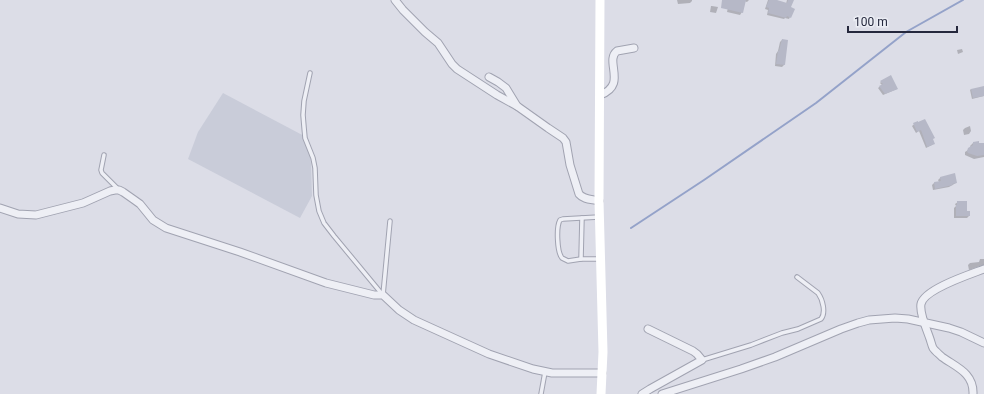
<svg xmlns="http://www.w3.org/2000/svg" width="984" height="394" viewBox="0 0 984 394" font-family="Roboto,sans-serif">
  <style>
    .built { fill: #c9ccd9 }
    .shadow { fill: #0003 }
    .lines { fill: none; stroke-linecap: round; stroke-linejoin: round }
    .stream { stroke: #94a2c9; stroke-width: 2 }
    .building { fill: #b6b8c7 }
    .lane-casing { stroke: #a1a3b1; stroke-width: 5.5 }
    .street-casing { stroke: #a1a3b1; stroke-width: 9 }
    .lane { stroke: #eeeff5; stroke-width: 3.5 }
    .street { stroke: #eeeff5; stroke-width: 7 }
    .secondary { stroke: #fff; stroke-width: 9 }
  </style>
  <rect width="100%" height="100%" fill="#dcdde7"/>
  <!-- built -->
  <path class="built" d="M223,93L308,138L311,164L312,196L300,218L188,159L198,132Z"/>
  <!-- shadow -->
  <g class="shadow">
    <path d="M677,0H692V1L690,3L678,4Z"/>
    <path d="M736,0H749L747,2L744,1L742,12L740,15L727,12L729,3Z"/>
    <path d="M768,0H775L786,4L787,0H793L790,8V17L789,19L785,18L784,19L767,15L768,10L765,9Z"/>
    <path d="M711,6H712L718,7L716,13L710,12Z"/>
    <path d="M782,40L787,41L784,65L782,67L775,66L776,54L778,51L780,42Z"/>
    <path d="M962,49L963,52L958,54L957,50Z"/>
    <path d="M881,82L897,89L883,95L878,88L882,85L880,83Z"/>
    <path d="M971,89L984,94V96L972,99L970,90Z"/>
    <path d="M917,122L932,139L934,143L932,145L926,148L919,131L916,133L912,126Z"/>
    <path d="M970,126L971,131L969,134L964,135L963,130L965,128Z"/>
    <path d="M973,143L978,144H984V157L974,159L965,155V152L971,148L970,146Z"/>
    <path d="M941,177L956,183L949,187L933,190L932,185L934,183L939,182L938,180Z"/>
    <path d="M958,202L969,216L967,218H954V208L956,206L955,204Z"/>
    <path d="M980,259H984V265L980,266L969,270L968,265L970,263L979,262Z"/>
  </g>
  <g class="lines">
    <!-- stream -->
    <path class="stream" d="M631,228L704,180L816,103L906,32L963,0"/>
  </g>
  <!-- building -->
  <g class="building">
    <path d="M722,0H746L743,13L721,8Z"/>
    <path d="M769,0H777L787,3L788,0H794L791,7L795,9L791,18L787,16L786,18L768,13L769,8L766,7Z"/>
    <path d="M782,39L788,40L785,65L776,64L778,51H779Z"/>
    <path d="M891,75L898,89L885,94L879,86L883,84L880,81Z"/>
    <path d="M984,86V96L973,98L971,89Z"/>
    <path d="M925,119L935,138L933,139L935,144L927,147L921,130L917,132L913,123L918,121V122Z"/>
    <path d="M979,141V143H984V155L977,156L968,153L967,151L968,148L973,145V142Z"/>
    <path d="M955,173L957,183L952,184L953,185L935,189L934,182L941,181L940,177Z"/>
    <path d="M957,201H967V211H970V216H956V205H957Z"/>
  </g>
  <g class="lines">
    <defs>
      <g id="lane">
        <path d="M310,73L304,101L303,115L304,127L305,138L313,158L315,168L316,195L319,211L324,223L334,236L382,294"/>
        <path d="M104,155L101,170L102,173L118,189"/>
        <path d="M581,259L582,218"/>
        <path d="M599,259H581L568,261L562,258C557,252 556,227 560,220L563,219L599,217"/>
        <path d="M383,295L390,221"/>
        <path d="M702,360L751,345L782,333L798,329L821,319C826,313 823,300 818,293L797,277"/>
        <path d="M541,394L545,372"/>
      </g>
      <g id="street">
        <path d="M395,0L403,10L425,32L438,43L452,64L457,69L497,95L517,106"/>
        <path d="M489,77L498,82L506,88L517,106L548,128L563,138L566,142L570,165L579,194C584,200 592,199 599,201"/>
        <path d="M600,95C628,85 604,61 617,51L634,48"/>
        <path d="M0,208L18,214L36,215L83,203L110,191L115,190H119L123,192L133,199L140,204L153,220L166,228L240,252L326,283L374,295H383L399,310L414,320L489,354L533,369L552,373H602"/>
        <path d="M642,394L650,389L702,360L697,354L693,351L648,329"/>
        <path d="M662,394L741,369L775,357L841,329L858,323L869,320L895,318L908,319L949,328L961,332L984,343"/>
        <path d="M973,394C974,373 956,367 942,357C939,354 935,351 933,348C932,346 931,342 930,339C928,333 925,326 923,319C922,315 920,309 921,304C924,289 971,274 984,269"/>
      </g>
    </defs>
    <!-- lane casing -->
    <use href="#lane" class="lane-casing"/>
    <!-- street casing -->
    <use href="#street" class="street-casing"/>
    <!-- lane -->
    <use href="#lane" class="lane"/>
    <!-- street -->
    <use href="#street" class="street"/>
    <!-- secondary -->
    <path class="secondary" d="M600,0L599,201L603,352L601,394"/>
  </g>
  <!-- scale -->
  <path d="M848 26v6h109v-6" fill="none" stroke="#25283d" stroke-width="2"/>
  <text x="854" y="26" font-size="12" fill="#25283d" stroke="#ebedf4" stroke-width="3" paint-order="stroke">100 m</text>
</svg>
